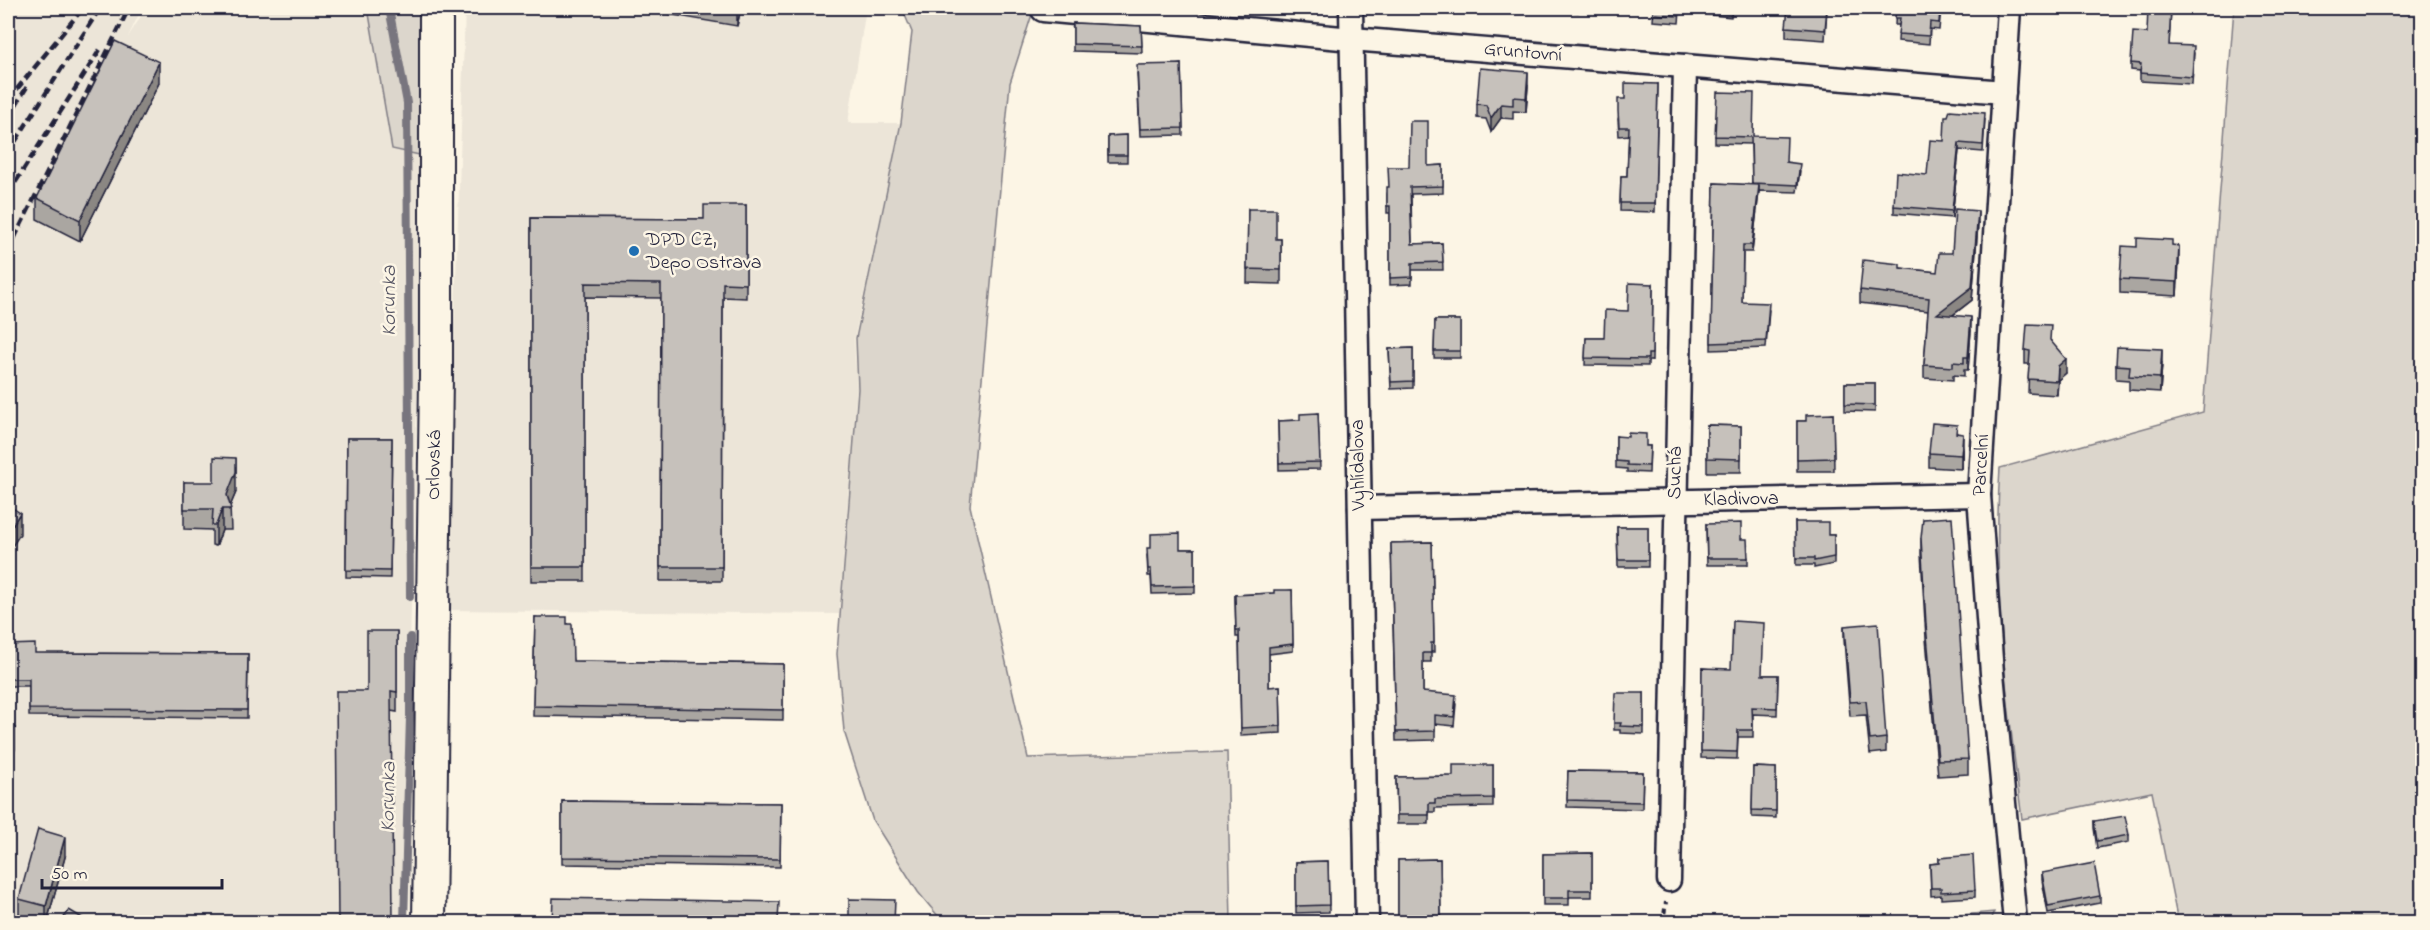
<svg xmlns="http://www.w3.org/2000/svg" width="2430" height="930" viewBox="0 0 2430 930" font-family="'Indie Flower',sans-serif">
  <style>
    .built { fill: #ece5d8 }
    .green { fill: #dcd6cc; stroke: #7f7c84; stroke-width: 1.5 }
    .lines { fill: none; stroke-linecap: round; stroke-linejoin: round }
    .stream { stroke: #78757e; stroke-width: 8 }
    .minor-casing { stroke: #22223b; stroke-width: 27 }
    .secondary-casing { stroke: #22223b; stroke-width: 36 }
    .path { stroke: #22223b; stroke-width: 4; stroke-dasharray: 4.5 4.5; stroke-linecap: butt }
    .minor { stroke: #fcf5e5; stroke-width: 22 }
    .secondary { stroke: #fcf5e5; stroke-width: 32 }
    .rail { stroke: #22223b; stroke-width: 4.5; stroke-dasharray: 9 4.5; stroke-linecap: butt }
    .wall { fill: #aaa6a1; stroke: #22223b; stroke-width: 1.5 }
    .shaded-wall { fill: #8b8783; stroke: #22223b; stroke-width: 1.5 }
    .building { fill: #c6c1bb; stroke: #22223b; stroke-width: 1.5 }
    .poi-dot { fill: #1f6fb2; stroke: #fcf5e5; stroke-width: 2 }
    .labels { text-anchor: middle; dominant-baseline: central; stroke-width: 5; stroke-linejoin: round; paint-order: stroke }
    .street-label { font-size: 20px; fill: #22223b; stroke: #fcf5e5 }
    .poi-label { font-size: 20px; fill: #22223b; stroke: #fcf5e5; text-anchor: start }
    .water-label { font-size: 21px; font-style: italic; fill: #545362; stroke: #fcf5e5 }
  </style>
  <rect width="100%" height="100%" fill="#fcf5e5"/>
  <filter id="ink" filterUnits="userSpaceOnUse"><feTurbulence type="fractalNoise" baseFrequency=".0167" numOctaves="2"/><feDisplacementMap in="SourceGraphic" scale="12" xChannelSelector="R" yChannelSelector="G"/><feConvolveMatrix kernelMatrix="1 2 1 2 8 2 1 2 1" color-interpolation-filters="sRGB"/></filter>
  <g filter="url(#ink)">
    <!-- built -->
    <g class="built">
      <path d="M8,8H142L128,37L146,8H369L392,149L424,156L402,922H8Z"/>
      <path d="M465,8H866L848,123H901L854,339L857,388L839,614L445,610Z"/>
    </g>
    <!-- green -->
    <g class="green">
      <path d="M368,8H419L424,156L392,149Z"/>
      <path d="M902,8H1034L1010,83L970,506L1028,758L1227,752L1231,922H943L918,892L873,821L844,731L837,654L858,389L856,338L901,123L912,32Z"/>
      <path d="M2234,8H2422V922H2178L2152,792L2022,819C2007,703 1992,586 2000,468L2203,412Z"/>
      <path d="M1994,912L1991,922H1882Z"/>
    </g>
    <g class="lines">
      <!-- stream -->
      <g class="stream">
        <path d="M389,8L407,103L410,597"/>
        <path d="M404,922L410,717V637"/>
      </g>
      <defs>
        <g id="minor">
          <path d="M1351,8L1367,922"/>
          <path d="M2009,8L1979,495L1992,673L2015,922"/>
          <path d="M1043,10L1352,39L2004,92"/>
          <path d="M1360,508L1979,495"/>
          <path d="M1669,880L1685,66"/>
        </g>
        <path id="secondary" d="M429,922L436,376V8"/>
      </defs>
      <!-- minor casing -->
      <use href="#minor" class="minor-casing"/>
      <!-- secondary casing -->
      <use href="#secondary" class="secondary-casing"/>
      <!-- path -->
      <path class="path" d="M1663,922L1666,902"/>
      <!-- minor -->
      <use href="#minor" class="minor"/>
      <!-- secondary -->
      <use href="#secondary" class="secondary"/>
      <!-- rail -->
      <g class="rail">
        <path d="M8,100L83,8"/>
        <path d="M8,118L28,85"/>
        <path d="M8,153L100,8"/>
        <path d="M8,194L101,48"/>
        <path d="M8,251L129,8"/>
      </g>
    </g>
    <!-- wall -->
    <g class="wall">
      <path d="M632,8H741L737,26Z"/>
      <rect x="1383" y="8" width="32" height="4"/>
      <path d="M1529,8H1578V12Z"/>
      <path d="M1654,8H1732L1731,17L1680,12L1679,23L1653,21Z"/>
      <path d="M1827,8L1825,40L1786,37V27Z"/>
      <path d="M1896,8H1941L1939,30L1930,29L1929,44L1898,41L1899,25H1895Z"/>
      <path d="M2171,8L2169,45L2194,53L2192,84L2140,81V71L2131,70V63L2147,33Z"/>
      <path d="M1073,23L1141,26L1142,53L1073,51Z"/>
      <path d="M1181,64L1183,135L1140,136L1137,73Z"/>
      <path d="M159,83L80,241L37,219V198Z"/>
      <path d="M1658,84L1655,212L1620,211L1621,176H1627L1629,135L1619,136L1618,119L1625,99Z"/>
      <path d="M1528,86L1526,112L1513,111V119L1501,118L1491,132L1486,119L1477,118V104Z"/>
      <path d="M1985,120L1983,152L1959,150L1952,218L1894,213V206L1927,175L1944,141Z"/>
      <path d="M1127,135V162H1108V136Z"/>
      <path d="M1715,136H1753L1786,162L1800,171L1797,192L1759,191L1752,252H1743L1742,302L1769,310L1766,348L1711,350L1714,183L1752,185L1751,144L1715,143Z"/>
      <path d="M1443,165V193L1411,194L1412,244L1442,243L1443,270H1412V284L1390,285V213H1387V194L1389,187L1428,166Z"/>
      <path d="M746,205V298L723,297L722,581H660L661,298L585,297V581H531V218L704,219Z"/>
      <path d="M1248,209L1276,239H1281V284L1247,283Z"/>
      <path d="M1978,224L1972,300L1952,316L1971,330L1968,370H1964V376L1953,375V380L1924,378V365L1928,311L1860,303V290L1900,268L1937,272L1952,253Z"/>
      <path d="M2172,245L2179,260L2177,296L2120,293V279L2137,247Z"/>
      <path d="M1653,284L1652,361H1648V366L1585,365L1586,338H1604Z"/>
      <path d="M1435,320H1460V358H1434Z"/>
      <path d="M2051,341L2066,373L2058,380L2057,395L2028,393L2029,364H2025V350Z"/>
      <path d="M1413,348V388L1391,389L1389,349Z"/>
      <path d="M2162,363L2160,392L2129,390V380L2116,379V365Z"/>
      <path d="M1845,383H1875V412L1845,411Z"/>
      <path d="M1318,413L1320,469L1279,470L1278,421L1300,420Z"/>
      <path d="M1833,414L1834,471H1797V421H1806Z"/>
      <path d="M1707,425L1741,426V472H1707Z"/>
      <path d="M1957,433L1963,448L1961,469L1929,467V453Z"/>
      <path d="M1616,436L1646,446H1650L1649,473L1627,472V469L1616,468Z"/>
      <path d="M347,438H392L390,578L346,577Z"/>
      <path d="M184,482L236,492L230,506L231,530H222L216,546L212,545V530L184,529Z"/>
      <path d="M1795,522L1828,535H1834V564L1814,568V565H1796Z"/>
      <path d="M1706,524L1741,539L1748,558V565H1707Z"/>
      <path d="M1617,527H1648V567H1618Z"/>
      <path d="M1921,538L1968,759V774L1938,776L1926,639L1921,554Z"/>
      <path d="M1432,542L1434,652H1431V662H1423V692L1456,704L1454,726L1435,724V740L1396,741L1391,543Z"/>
      <path d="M1180,549H1195V593L1152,594L1151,576H1148L1147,555Z"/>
      <path d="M1292,590L1293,651L1269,654V687L1280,686L1281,733L1241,735L1239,637H1236L1235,595L1274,593Z"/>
      <path d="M535,617L567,624L573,661L783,664V720L533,716Z"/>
      <path d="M1844,626L1886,738V752L1870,754L1866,715L1850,716L1844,640Z"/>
      <path d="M397,631V712L391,711L367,691Z"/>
      <path d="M8,645L35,653L248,654L247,718L29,716V686H8Z"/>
      <path d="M1702,668L1762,675H1778L1777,715L1753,714V737H1738L1737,759L1701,758Z"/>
      <path d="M1644,693V734L1620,733V730H1614V723Z"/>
      <path d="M1493,765V807L1435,808V812H1429V824H1397L1396,777L1453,776Z"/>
      <path d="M1753,767L1776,768V818L1752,817Z"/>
      <path d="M1568,771L1643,772L1642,809L1567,807Z"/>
      <path d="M562,801L781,803L780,867L562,864Z"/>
      <path d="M2094,821L2129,835V842L2097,848L2094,828Z"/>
      <path d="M1592,853V897H1569V905H1543V854Z"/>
      <path d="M65,857L47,922H31L19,919V899Z"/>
      <path d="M1939,858L1975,890V897L1941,899V895L1931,896L1930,864L1939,863Z"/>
      <path d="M1440,859L1441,922H1398V860Z"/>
      <path d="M1328,861L1329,912L1296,913V862Z"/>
      <path d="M2042,873L2100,896V903L2048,913L2042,880Z"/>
    </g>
    <!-- shaded-wall -->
    <g class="shaded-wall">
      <path d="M737,8H741L737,26Z"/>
      <path d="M159,62V83L80,241V220Z"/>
      <path d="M1528,72V86L1526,112V98Z"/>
      <path d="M1501,104V118L1491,132V118Z"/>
      <path d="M1959,143V150L1952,218V211Z"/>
      <path d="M1759,185V192L1752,252V245Z"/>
      <path d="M1978,211V224L1972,300L1937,327V314Z"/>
      <path d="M2179,246V260L2177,296V282Z"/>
      <path d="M1971,317V330L1968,370V357Z"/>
      <path d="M2162,349V363L2160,392V378Z"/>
      <path d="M2066,359V373L2058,380L2057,395L2058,366Z"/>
      <path d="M1963,434V448L1961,469V455Z"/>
      <path d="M236,458V492L229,509L227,495Z"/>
      <path d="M222,509V530L216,546V525Z"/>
      <path d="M20,513V534L8,553V532Z"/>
      <path d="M15,728V749L8,774V753Z"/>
      <path d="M65,837V857L47,922H46V906Z"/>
    </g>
    <!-- building -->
    <g class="building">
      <path d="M1654,8H1680L1679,16L1653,14Z"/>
      <path d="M1705,8H1731V10Z"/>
      <path d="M1788,8H1827L1825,30L1786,27Z"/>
      <path d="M1896,8H1940L1939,23L1930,22L1929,36L1898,34L1900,18H1895Z"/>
      <path d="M2148,8H2171L2169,45L2194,46L2192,77L2140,73L2141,64L2131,63L2133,32L2147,33Z"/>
      <path d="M1073,23L1141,26L1142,46L1073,44Z"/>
      <path d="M115,41L159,62L80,220L37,198Z"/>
      <path d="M1181,64L1183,128L1140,129L1137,65Z"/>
      <path d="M1480,68L1528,72L1526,98L1513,97V105L1501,104L1491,118L1486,105L1477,104Z"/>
      <path d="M1625,83L1658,84L1655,203H1620L1621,176H1627L1629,127H1619L1618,111V99H1625Z"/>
      <path d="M1717,92L1754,93L1753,136L1787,137L1786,162L1800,164L1797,185L1752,183L1751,137L1715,136Z"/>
      <path d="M1950,110L1985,113L1983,145L1959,143L1952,211L1894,206L1896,172L1927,175L1930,140L1944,141L1945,116H1948Z"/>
      <path d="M1410,121H1428V166L1443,165V186L1410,187L1412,244L1442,243L1443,262L1412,263V277L1390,278V206H1387V187H1389L1388,167H1409Z"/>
      <path d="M1127,135V155H1108V136Z"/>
      <path d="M1714,183L1759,185L1752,245H1743L1742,302L1769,303L1766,341L1711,343Z"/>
      <path d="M704,205H746V284L723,283L722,567H660L661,284L585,283V567H531V218L704,219Z"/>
      <path d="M1248,209H1276V239H1281V270L1247,269Z"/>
      <path d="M1955,209L1978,211L1972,287L1937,314L1971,317L1968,357H1964V363L1953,362V367L1924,365L1929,298L1860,290L1863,260L1900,264V268L1937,272L1939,253H1952Z"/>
      <path d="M2137,238L2172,240V245L2179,246L2177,282L2120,279L2122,246L2137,247Z"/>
      <path d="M1629,283L1653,284L1652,354H1648V359L1585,358L1586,338H1604L1605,310L1628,311Z"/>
      <path d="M1435,320H1460V351H1434Z"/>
      <path d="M2027,324L2051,325L2050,340L2066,359L2058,366L2057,381L2028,379L2030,351L2025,350Z"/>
      <path d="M2117,347L2162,349L2160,378L2129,376L2130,366L2116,365Z"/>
      <path d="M1413,348V381L1391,382L1389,349Z"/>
      <path d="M1845,383H1875V405L1845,404Z"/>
      <path d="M1318,413L1320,462L1279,463L1278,421L1300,420V414Z"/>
      <path d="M1833,414L1834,458L1797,459V421H1806V415Z"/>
      <path d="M1932,423L1957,425L1956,433L1963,434L1961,455L1929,453Z"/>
      <path d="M1707,425L1741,426V459L1707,458Z"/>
      <path d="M1628,433L1646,434V446H1650L1649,466L1627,465V462L1616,461V436L1628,437Z"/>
      <path d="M347,438H392L390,571L346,570Z"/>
      <path d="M214,457L236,458V472L227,495L231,509H222L216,525H212L213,509H184V482H214Z"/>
      <path d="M8,505L20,513L8,532Z"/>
      <path d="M1952,517L1968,759L1938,760L1926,624L1921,538L1923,519Z"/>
      <path d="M1795,522H1828V535H1834V557L1814,561V558H1796Z"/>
      <path d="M1741,523V539H1747L1748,558H1707L1706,524Z"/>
      <path d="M1617,527H1648V560H1618Z"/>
      <path d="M1180,533V549H1195V586L1152,587L1151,569H1148L1147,548H1151V534Z"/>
      <path d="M1432,542L1434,643H1431V653H1423V692L1456,695L1454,717L1435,715V731L1396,732L1391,543Z"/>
      <path d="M1274,590H1292L1293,644L1269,647V687L1280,686L1281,726L1241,728L1239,630H1236L1235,595L1274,593Z"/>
      <path d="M535,617H567V624H572L573,661L783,664V710L533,706Z"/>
      <path d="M1733,621L1764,623L1762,675H1778L1777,708L1752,707L1753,730H1738L1737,752L1701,751L1702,668L1731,669Z"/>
      <path d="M1878,623L1886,738L1870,740L1866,701L1850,702L1844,626Z"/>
      <path d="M367,631H397V692L391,691L393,922H338L336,691H367Z"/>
      <path d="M35,644V653L248,654L247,710L29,709V679H8V645Z"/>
      <path d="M1615,693H1644V727L1620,726L1621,723H1614Z"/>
      <path d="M8,726L15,728L8,753Z"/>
      <path d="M1453,765H1493V798L1435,799V803H1429V815H1397L1396,777L1453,776Z"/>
      <path d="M1753,767L1776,768V811L1752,810Z"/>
      <path d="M1568,771L1643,772L1642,802L1567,800Z"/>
      <path d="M562,801L781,803L780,859L562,857Z"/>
      <path d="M2125,816L2129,835L2097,841L2094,821Z"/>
      <path d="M38,829L65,837L46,906L19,899Z"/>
      <path d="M1592,853V890H1569V898H1543V854Z"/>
      <path d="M1973,855L1975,890L1941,892V888H1931L1930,864L1939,863V858Z"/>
      <path d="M1440,859L1441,919H1398V860Z"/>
      <path d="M1328,861L1329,905L1296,906V862Z"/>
      <path d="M2094,863L2100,896L2048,906L2042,873Z"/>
      <path d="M553,898L779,902L778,922H552Z"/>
      <path d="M849,899L895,900L894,922H849Z"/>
      <path d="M69,910L89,922H61Z"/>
    </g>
  </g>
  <!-- markers -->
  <circle class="poi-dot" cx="634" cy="251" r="6"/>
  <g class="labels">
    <!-- street labels -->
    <g class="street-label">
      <text transform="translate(1523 53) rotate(5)">Gruntovní</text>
      <text transform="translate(435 465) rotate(-89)">Orlovská</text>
      <text transform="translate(1359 465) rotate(-91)">Vyhlídalova</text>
      <text transform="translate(1982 465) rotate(-87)">Parcelní</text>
      <text transform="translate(1676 473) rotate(-89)">Suchá</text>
      <text transform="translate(1741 500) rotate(-1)">Kladivova</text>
    </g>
    <!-- poi labels -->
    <g class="poi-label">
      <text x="646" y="240">DPD CZ,<tspan x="646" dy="23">Depo Ostrava</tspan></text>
    </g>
    <!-- water labels -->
    <g class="water-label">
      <text transform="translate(390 301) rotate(-90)">Korunka</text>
      <text transform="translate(389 797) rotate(-89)">Korunka</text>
    </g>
  </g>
  <!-- margin -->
  <rect width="2430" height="930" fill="none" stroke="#fcf5e5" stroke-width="30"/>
  <rect x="15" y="15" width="2400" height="900" fill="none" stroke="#22223b" stroke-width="2" filter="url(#ink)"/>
  <!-- scale -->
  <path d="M42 879v9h180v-9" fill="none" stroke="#22223b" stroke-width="3"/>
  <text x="51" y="879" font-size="18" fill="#22223b" stroke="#fcf5e5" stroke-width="4.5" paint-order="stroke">50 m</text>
</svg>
